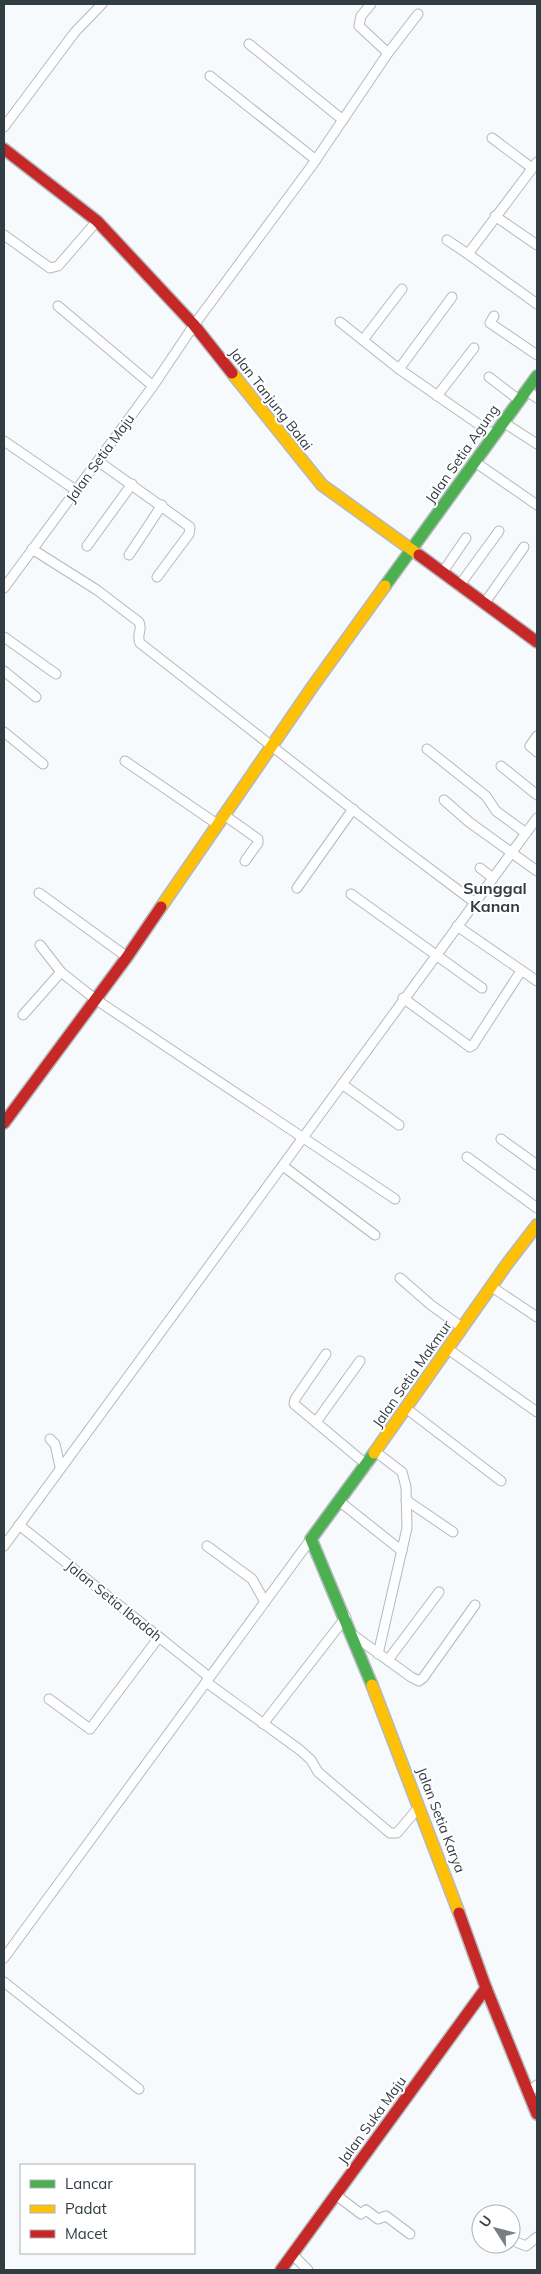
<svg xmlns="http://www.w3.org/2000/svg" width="541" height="2274" viewBox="0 0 541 2274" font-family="Mulish,sans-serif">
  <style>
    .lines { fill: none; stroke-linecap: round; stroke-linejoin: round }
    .street-casing { stroke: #b3b9bd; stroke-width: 11 }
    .fast-casing { stroke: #b3b9bd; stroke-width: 14 }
    .slow-casing { stroke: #b3b9bd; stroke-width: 14 }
    .jam-casing { stroke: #b3b9bd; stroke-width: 14 }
    .street { stroke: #fefeff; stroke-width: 9 }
    .fast { stroke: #4caf50; stroke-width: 11 }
    .slow { stroke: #ffc107; stroke-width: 11 }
    .jam { stroke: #c62828; stroke-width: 11 }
    .labels { text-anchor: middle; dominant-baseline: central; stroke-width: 4; stroke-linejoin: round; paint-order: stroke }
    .street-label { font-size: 14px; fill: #323c43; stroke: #fff }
    .quarter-label { font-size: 16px; font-weight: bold; fill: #323c43; stroke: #fff }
  </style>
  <rect width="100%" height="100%" fill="#f7fafc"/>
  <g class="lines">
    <defs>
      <g id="street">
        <path d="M371,4L361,16L359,26L388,53"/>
        <path d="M249,44L343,120"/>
        <path d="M210,76L316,160"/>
        <path d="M4,127L75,32L102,4"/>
        <path d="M492,138L532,168"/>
        <path d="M537,162L468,254L537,304"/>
        <path d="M495,216L537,245"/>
        <path d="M4,235L50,268L58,266L97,221"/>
        <path d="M447,240L468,254"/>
        <path d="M58,306L153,386"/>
        <path d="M494,316L490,323L537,355"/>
        <path d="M340,322L399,369L494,435"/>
        <path d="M363,340L402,289"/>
        <path d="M399,369L452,297"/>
        <path d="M489,377L519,400"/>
        <path d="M526,390L537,398"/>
        <path d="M437,396L474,348"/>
        <path d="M503,422L537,444"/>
        <path d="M4,441L77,491"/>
        <path d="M98,461L190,527L189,534L157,577"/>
        <path d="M475,462L537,505"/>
        <path d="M87,546L132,484"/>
        <path d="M32,549L97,590L139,622C143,629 136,635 140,643L397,844L474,902"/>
        <path d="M129,555L162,505"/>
        <path d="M442,573L466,538"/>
        <path d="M459,586L499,531"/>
        <path d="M4,588L153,386L194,325L313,164L388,53L418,14"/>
        <path d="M484,604L524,547"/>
        <path d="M4,637L56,674"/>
        <path d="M4,671L36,697"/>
        <path d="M4,732L43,764"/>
        <path d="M537,736L530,746L537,752"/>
        <path d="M427,749L486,796L496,811L526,833"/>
        <path d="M125,761L217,824"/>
        <path d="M501,766L537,795"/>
        <path d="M444,800L469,822L537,871"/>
        <path d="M224,815L258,839V843L245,861"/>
        <path d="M480,868L493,878"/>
        <path d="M297,888L353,809"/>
        <path d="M39,893L127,957"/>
        <path d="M351,894L482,988"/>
        <path d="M457,926L537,981"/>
        <path d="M40,945L61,972L95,999L395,1199"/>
        <path d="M403,998L470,1047L473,1045L521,971"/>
        <path d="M23,1015L61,972"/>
        <path d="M342,1084L399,1125"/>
        <path d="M501,1139L537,1165"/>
        <path d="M467,1157L537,1208"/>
        <path d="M283,1166L375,1235"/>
        <path d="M400,1278L431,1305L463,1328"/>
        <path d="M492,1287L537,1317"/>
        <path d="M448,1349L537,1412"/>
        <path d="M326,1354L295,1399L294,1404L367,1465"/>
        <path d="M407,1409L501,1481"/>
        <path d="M316,1422L360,1361"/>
        <path d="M50,1439L55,1444L60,1467"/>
        <path d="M376,1452L402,1472L406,1487L407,1528L378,1654"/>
        <path d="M406,1500L453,1532"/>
        <path d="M339,1501L402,1551"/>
        <path d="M19,1525L209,1677"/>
        <path d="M4,1546L537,818"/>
        <path d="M207,1546L252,1579L265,1602"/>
        <path d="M353,1635L411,1677L419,1681L423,1678L475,1605"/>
        <path d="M388,1660L439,1592"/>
        <path d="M206,1682L300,1750L311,1760L318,1772L390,1833H397L419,1807"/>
        <path d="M49,1699L90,1729L159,1637"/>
        <path d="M263,1724L346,1617"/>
        <path d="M4,1958L311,1539"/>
        <path d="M4,1982L139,2089"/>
        <path d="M530,2091L537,2085"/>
        <path d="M336,2195L361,2214L366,2210L378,2219L386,2216L410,2234"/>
        <path d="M511,2240L526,2246L537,2237"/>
        <path d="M292,2254L308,2270"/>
      </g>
      <g id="fast">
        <path d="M385,586L537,376"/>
        <path d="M372,1685L311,1539L374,1453"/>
      </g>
      <g id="slow">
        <path d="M232,373L322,485L419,555"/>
        <path d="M161,907L313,686L385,586"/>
        <path d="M374,1453L507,1264L537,1225"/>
        <path d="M372,1685L459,1913"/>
      </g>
      <g id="jam">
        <path d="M4,149L97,221L194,325L232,373"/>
        <path d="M419,555L537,642"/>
        <path d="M4,1123L127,957L161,907"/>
        <path d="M459,1913L486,1988L537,2114"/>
        <path d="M281,2270L486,1988"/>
      </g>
    </defs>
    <!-- street casing -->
    <use href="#street" class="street-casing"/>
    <!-- fast casing -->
    <use href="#fast" class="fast-casing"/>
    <!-- slow casing -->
    <use href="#slow" class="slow-casing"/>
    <!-- jam casing -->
    <use href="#jam" class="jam-casing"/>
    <!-- street -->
    <use href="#street" class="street"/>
    <!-- fast -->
    <use href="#fast" class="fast"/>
    <!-- slow -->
    <use href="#slow" class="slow"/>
    <!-- jam -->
    <use href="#jam" class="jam"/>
  </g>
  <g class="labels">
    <!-- street labels -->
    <g class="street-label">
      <text transform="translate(271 399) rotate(52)">Jalan Tanjung Balai</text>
      <text transform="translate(462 454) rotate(-55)">Jalan Setia Agung</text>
      <text transform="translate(100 458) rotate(-54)">Jalan Setia Maju</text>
      <text transform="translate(412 1374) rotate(-55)">Jalan Setia Makmur</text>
      <text transform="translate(114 1601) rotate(39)">Jalan Setia Ibadah</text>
      <text transform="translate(441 1820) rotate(69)">Jalan Setia Karya</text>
      <text transform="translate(372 2120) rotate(-54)">Jalan Suka Maju</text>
    </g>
    <!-- quarter labels -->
    <g class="quarter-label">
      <text x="495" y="888">Sunggal<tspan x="495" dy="18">Kanan</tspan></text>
    </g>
  </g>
  <!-- border -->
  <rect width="541" height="2274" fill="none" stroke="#323c43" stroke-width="10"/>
  <!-- legend -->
  <rect x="20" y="2164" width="175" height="90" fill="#ffffff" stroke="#adb1b4"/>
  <rect x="30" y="2180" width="25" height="8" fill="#4caf50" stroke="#adb1b4"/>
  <text x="65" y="2189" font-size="15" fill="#323c43">Lancar</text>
  <rect x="30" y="2205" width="25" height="8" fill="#ffc107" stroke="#adb1b4"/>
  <text x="65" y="2214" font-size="15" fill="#323c43">Padat</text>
  <rect x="30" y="2230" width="25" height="8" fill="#c62828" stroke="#adb1b4"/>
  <text x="65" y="2239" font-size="15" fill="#323c43">Macet</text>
  <!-- north arrow -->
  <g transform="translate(496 2229) rotate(306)"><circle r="24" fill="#ffffff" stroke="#adb1b4"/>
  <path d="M0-4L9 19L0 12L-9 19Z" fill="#777e84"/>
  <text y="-8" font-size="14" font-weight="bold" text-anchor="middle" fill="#323c43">U</text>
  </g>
</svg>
